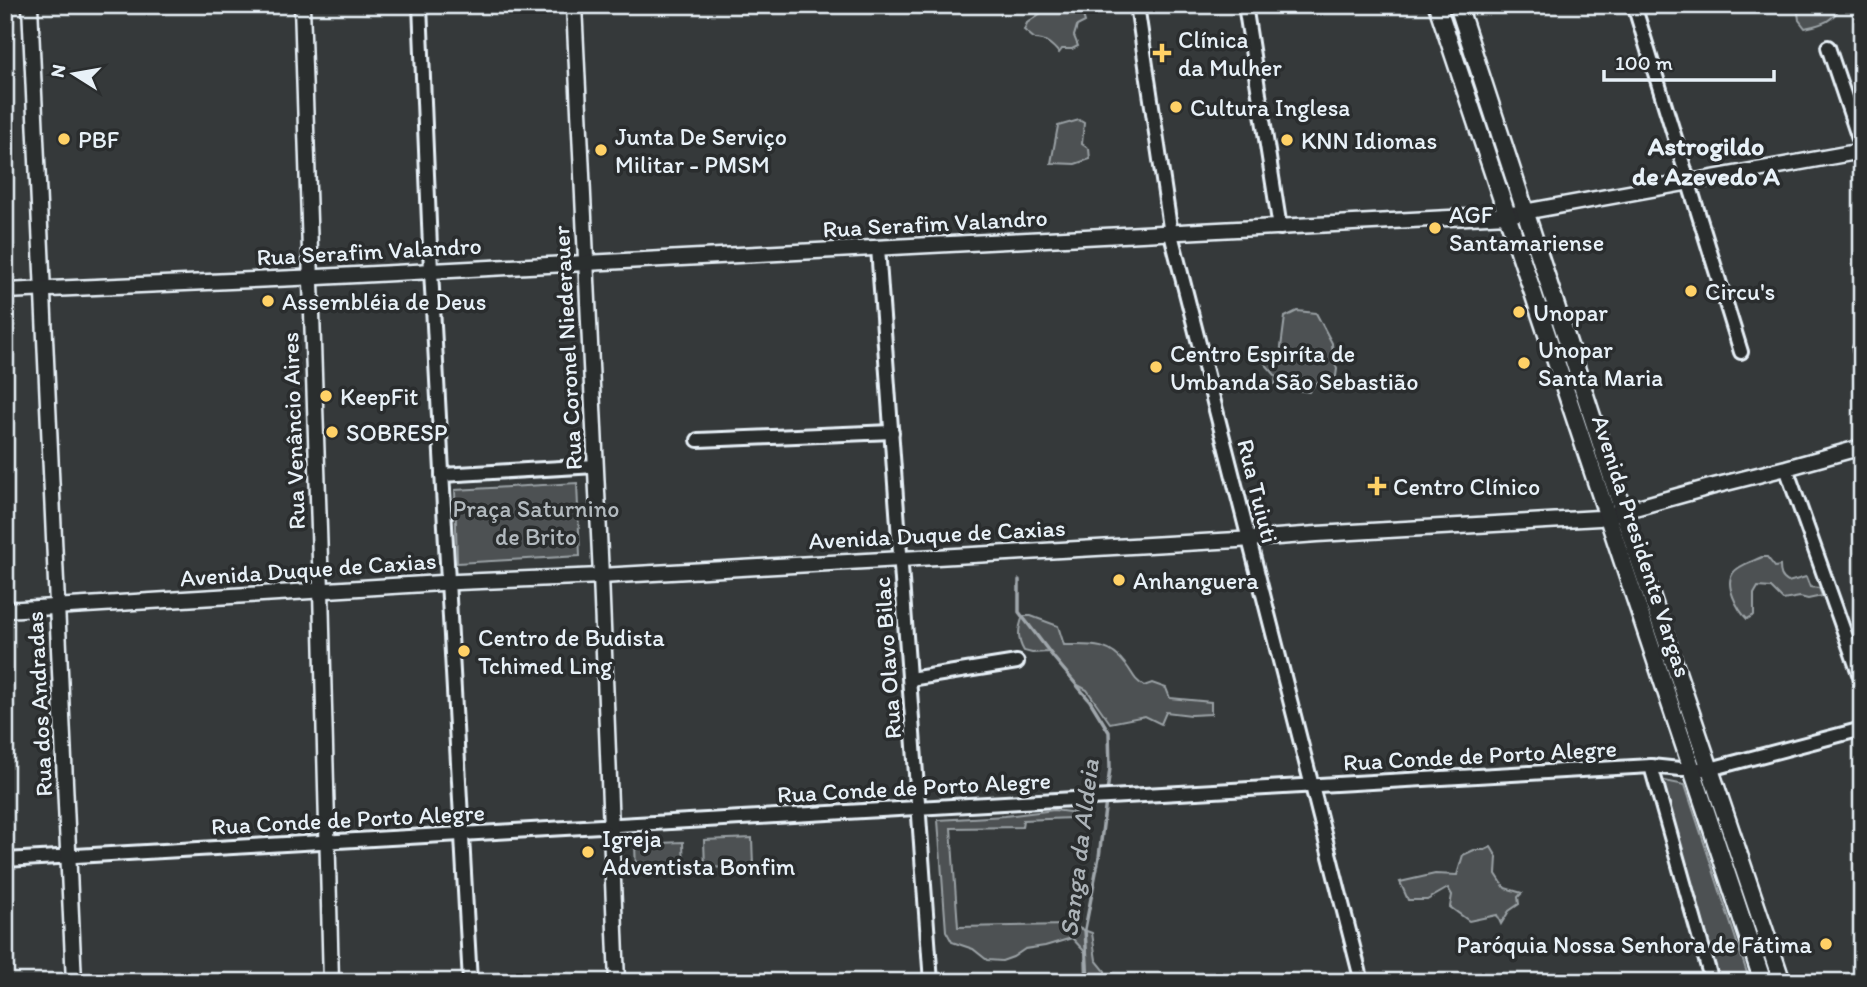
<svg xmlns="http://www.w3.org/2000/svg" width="1867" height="987" viewBox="0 0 1867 987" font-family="Itim,sans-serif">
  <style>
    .green { fill: #4d5152; stroke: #9aa1a5; stroke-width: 2 }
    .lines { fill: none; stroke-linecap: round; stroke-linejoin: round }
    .stream { stroke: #a0a7ac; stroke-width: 3.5 }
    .minor-casing { stroke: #e8f1f8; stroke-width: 18 }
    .tertiary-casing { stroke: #e8f1f8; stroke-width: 19 }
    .secondary-casing { stroke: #e8f1f8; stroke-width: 21 }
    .minor { stroke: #2a2d2e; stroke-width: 12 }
    .tertiary { stroke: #2a2d2e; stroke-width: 14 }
    .secondary { stroke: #2a2d2e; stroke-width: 16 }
    .poi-dot { fill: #ffd166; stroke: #2a2d2e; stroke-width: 2.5 }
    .labels { text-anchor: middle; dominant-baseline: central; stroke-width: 7; stroke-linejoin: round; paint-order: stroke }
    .poi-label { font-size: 24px; fill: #e8f1f8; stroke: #2a2d2e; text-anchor: start }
    .street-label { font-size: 24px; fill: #e8f1f8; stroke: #2a2d2e }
    .park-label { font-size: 24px; fill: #b2b9be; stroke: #2a2d2e }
    .neighbourhood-label { font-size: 26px; font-weight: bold; fill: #e8f1f8; stroke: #2a2d2e }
    .water-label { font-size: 26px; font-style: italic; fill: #acb3b8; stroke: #2a2d2e }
  </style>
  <rect width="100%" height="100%" fill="#35393a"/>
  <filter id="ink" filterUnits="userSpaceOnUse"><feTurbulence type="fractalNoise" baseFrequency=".0143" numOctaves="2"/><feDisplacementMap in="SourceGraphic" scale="14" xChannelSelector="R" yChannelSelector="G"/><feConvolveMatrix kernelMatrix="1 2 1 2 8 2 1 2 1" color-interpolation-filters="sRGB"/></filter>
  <g filter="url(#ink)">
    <!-- green -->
    <g class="green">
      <path d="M1052,5H1067L1074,11L1082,12L1085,22L1077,26L1074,36L1078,46L1072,49H1062L1059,53C1052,45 1046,39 1035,39L1024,30L1027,23Z"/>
      <path d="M1443,5H1449L1512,194L1507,195Z"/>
      <path d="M1797,5H1841C1833,22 1822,24 1805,28L1799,20Z"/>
      <path d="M1079,120L1084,123L1082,144L1089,149L1090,159L1075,164L1051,163L1058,126Z"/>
      <path d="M1522,224L1612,494L1606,496L1517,225Z"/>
      <path d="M1297,311L1316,313L1332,343L1333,358L1337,369L1336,376L1330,381L1316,383L1309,392L1277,387L1275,384L1276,376L1261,359L1280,355L1285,317Z"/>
      <path d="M577,483L580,556L457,563L455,490Z"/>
      <path d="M1762,557H1767L1775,567L1780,566C1780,573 1781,578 1788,582L1806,577L1810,587L1819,588L1822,596L1808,599L1800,597L1783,600L1771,588L1758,587L1754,594V615L1747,619C1738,610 1724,585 1733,573C1738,565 1754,561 1762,557Z"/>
      <path d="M1023,616H1031L1058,626L1064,645C1089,645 1109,642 1126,665C1134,675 1132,678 1144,686L1152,683L1166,688L1170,698L1211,702V714L1191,715L1166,712L1161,724L1145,716L1110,723L1087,690L1076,684L1049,652L1032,653L1024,651C1017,639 1018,629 1023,616Z"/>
      <path d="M1708,779L1774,982H1769L1704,780Z"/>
      <path d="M1660,780L1685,785L1750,982H1721Z"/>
      <path d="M1054,810L1077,813L1072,818L1023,820L1022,827L951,828L958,927L1070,925L1092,933L1096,960L1105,971V982H1086L1085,952L1072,938L1045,946L1025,949L1013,957L1002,961L987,960L973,949L952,942L946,931L938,820L1005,816Z"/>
      <path d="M752,838L753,866L705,868L704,840Z"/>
      <path d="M683,842L684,871L636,872L635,844Z"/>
      <path d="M1491,847L1497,857L1496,874L1505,888L1522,893L1518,897L1519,904L1509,911L1501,924L1497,915L1469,921L1450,907L1452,895L1448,888L1427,900H1408L1400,882L1435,874L1457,875L1463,855L1474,850H1485Z"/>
    </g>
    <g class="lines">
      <!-- stream -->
      <g class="stream">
        <path d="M1019,580V612L1054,658L1090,701L1109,732L1110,768L1107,793"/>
        <path d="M1088,982L1085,929L1099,857L1106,801"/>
      </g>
      <defs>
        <g id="minor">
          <path d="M420,5L431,271L470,982"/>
          <path d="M1137,5L1171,234L1362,982"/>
          <path d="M1245,5L1280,228"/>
          <path d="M1634,5L1741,352"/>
          <path d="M1828,47L1862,148"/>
          <path d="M878,248L931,982"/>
          <path d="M1860,349L1862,357"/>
          <path d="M698,440L892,432"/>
          <path d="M1786,468L1862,682"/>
          <path d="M442,475L596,466"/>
          <path d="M910,679L1017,662"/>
          <path d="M1651,766L1712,982"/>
          <path d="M5,860L1651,766L1680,769H1710L1862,729"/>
        </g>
        <g id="tertiary">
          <path d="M30,5L74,982"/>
          <path d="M302,5L321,590L331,982"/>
          <path d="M574,5L601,576L617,982"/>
          <path d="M5,291L318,277L1507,215L1862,151"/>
          <path d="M5,610L457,582L601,576L1237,540L1317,534L1599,518L1710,487L1786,468L1862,447"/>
        </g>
        <g id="secondary">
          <path d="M1437,5L1763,982"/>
          <path d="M1458,5L1629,530L1782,982"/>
        </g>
      </defs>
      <!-- minor casing -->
      <use href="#minor" class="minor-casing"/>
      <!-- tertiary casing -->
      <use href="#tertiary" class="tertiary-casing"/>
      <!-- secondary casing -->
      <use href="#secondary" class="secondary-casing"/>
      <!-- minor -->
      <use href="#minor" class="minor"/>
      <!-- tertiary -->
      <use href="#tertiary" class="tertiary"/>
      <!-- secondary -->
      <use href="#secondary" class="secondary"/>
    </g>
  </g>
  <!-- markers -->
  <g class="poi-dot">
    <path d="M1158.5 42.5h7v7h7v7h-7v7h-7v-7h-7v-7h7z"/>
    <circle cx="1176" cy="107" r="7"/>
    <circle cx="64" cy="139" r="7"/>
    <circle cx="1287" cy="140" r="7"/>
    <circle cx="601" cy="150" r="7"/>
    <circle cx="1435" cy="228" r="7"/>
    <circle cx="1691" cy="291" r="7"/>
    <circle cx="268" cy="301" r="7"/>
    <circle cx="1519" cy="312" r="7"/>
    <circle cx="1524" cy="363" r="7"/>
    <circle cx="1156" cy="367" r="7"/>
    <circle cx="326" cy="396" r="7"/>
    <circle cx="332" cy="432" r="7"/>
    <path d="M1373.5 475.5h7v7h7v7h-7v7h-7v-7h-7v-7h7z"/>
    <circle cx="1119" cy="580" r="7"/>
    <circle cx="464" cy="651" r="7"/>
    <circle cx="588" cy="852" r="7"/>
    <circle cx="1826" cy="944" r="7"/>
  </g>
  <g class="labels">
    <!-- poi labels -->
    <g class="poi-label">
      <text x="1178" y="39">Clínica<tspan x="1178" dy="28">da Mulher</tspan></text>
      <text x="1190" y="107">Cultura Inglesa</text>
      <text x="615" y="136">Junta De Serviço<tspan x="615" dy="28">Militar - PMSM</tspan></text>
      <text x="78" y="139">PBF</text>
      <text x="1301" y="140">KNN Idiomas</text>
      <text x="1449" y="214">AGF<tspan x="1449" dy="28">Santamariense</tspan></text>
      <text x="1705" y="291">Circu's</text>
      <text x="282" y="301">Assembléia de Deus</text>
      <text x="1533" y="312">Unopar</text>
      <text x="1538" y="349">Unopar<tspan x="1538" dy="28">Santa Maria</tspan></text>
      <text x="1170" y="353">Centro Espiríta de<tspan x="1170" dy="28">Umbanda São Sebastião</tspan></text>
      <text x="340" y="396">KeepFit</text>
      <text x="346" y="432">SOBRESP</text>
      <text x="1393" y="486">Centro Clínico</text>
      <text x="1133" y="580">Anhanguera</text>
      <text x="478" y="637">Centro de Budista<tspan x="478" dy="28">Tchimed Ling</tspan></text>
      <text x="602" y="838">Igreja<tspan x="602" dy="28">Adventista Bonfim</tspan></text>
      <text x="1812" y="944" text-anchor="end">Paróquia Nossa Senhora de Fátima</text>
    </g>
    <!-- street labels -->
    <g class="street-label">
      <text transform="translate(935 223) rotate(-3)">Rua Serafim Valandro</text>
      <text transform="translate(369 251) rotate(-3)">Rua Serafim Valandro</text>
      <text transform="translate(567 348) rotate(-93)">Rua Coronel Niederauer</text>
      <text transform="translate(293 431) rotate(-92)">Rua Venâncio Aires</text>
      <text transform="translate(1258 491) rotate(76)">Rua Tuiuti</text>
      <text transform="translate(937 534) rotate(-3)">Avenida Duque de Caxias</text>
      <text transform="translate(1642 546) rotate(72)">Avenida Presidente Vargas</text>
      <text transform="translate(308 569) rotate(-4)">Avenida Duque de Caxias</text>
      <text transform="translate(887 658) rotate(-94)">Rua Olavo Bilac</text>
      <text transform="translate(39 704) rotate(-93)">Rua dos Andradas</text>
      <text transform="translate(1480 755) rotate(-3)">Rua Conde de Porto Alegre</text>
      <text transform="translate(914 787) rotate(-3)">Rua Conde de Porto Alegre</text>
      <text transform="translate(348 819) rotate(-3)">Rua Conde de Porto Alegre</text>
    </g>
    <!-- park labels -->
    <g class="park-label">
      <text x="536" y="508">Praça Saturnino<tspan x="536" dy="28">de Brito</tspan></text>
    </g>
    <!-- neighbourhood labels -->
    <g class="neighbourhood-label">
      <text x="1706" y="146">Astrogildo<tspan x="1706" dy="30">de Azevedo A</tspan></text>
    </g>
    <!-- water labels -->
    <g class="water-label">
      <text transform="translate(1079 848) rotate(-83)">Sanga da Aldeia</text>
    </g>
  </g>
  <!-- margin -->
  <rect width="1867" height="987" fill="none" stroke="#2a2d2e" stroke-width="28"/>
  <rect x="14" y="14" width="1839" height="959" fill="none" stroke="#e8f1f8" stroke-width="2.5" filter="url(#ink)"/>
  <!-- north arrow -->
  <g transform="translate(74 74) rotate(281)" stroke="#2a2d2e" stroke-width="5" paint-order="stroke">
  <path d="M0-5L12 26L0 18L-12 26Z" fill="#e8f1f8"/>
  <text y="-10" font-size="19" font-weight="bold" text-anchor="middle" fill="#e8f1f8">N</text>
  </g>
  <!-- scale -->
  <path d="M1604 70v10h170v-10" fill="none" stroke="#e8f1f8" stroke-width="3.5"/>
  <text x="1615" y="70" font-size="21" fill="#e8f1f8" stroke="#2a2d2e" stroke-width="5" paint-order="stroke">100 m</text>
</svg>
